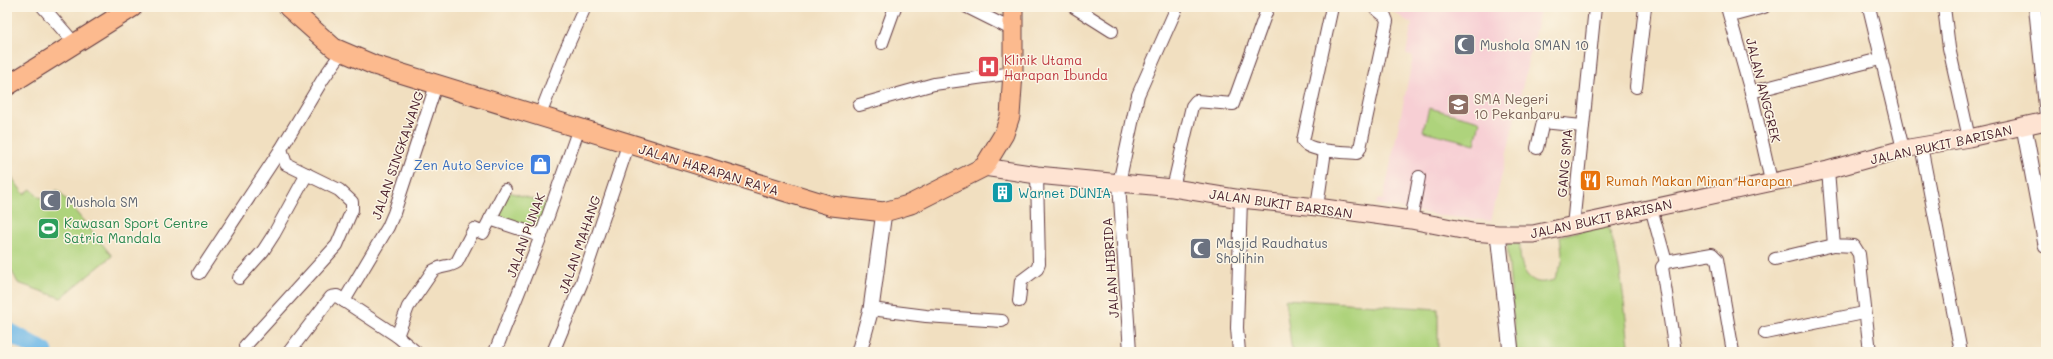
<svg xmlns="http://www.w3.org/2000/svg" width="2053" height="359" viewBox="0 0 2053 359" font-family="Mali,sans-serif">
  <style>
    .built { fill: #f7cfd4 }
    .green { fill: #aed37c; stroke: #7c7954 }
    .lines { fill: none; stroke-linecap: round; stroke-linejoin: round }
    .river { stroke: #70b9e8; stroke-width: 19 }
    .minor-casing { stroke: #633c41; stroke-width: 14 }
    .tertiary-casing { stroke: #633c41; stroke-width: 17 }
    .secondary-casing { stroke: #633c41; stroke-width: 19 }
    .primary-casing { stroke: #633c41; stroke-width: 21 }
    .minor { stroke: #fff; stroke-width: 12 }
    .tertiary { stroke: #fff; stroke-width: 15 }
    .secondary { stroke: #fee3d2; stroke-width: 17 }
    .primary { stroke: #fcba8e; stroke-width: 19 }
    .labels { text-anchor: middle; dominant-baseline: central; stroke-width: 3; stroke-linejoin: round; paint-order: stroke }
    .worship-label { font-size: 13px; fill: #5b616d; stroke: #fcf5e5; text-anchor: start }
    .health-label { font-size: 13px; fill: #be3a42; stroke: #fcf5e5; text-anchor: start }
    .street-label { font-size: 13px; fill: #4a1f2b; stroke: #fcf5e5 }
    .education-label { font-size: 13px; fill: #785e54; stroke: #fcf5e5; text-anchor: start }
    .shop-label { font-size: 13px; fill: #366cbe; stroke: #fcf5e5; text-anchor: end }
    .food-label { font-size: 13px; fill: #c56008; stroke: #fcf5e5; text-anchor: start }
    .culture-label { font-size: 13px; fill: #0d838f; stroke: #fcf5e5; text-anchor: start }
    .leisure-label { font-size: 13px; fill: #27864d; stroke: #fcf5e5; text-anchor: start }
  </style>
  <rect width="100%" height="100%" fill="#fcf5e5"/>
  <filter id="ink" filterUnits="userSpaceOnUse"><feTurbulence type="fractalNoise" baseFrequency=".025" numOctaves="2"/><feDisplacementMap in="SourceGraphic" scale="8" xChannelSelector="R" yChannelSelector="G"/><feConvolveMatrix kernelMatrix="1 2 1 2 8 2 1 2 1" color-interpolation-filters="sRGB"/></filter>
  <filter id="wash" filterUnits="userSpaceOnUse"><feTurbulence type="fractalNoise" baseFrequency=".012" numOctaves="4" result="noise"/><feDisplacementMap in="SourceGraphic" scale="16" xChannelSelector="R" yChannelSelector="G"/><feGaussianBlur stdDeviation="0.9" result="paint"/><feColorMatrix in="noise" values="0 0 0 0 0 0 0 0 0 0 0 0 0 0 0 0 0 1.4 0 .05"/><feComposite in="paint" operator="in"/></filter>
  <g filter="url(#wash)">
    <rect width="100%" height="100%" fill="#f1dfc0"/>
    <!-- built -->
    <path class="built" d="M1386,7H1541L1491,221L1442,216L1376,204L1378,199L1383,200L1413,57L1406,54L1412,24Z"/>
    <!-- green -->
    <g class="green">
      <path d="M1429,108L1480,121L1475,144L1423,131Z"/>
      <path d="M7,171L24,194L31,189L40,198L58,190L112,256L61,298L18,283L7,262Z"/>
      <path d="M506,191L549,204L539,231L496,216Z"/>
      <path d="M1607,224C1623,264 1624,310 1630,352H1516L1507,242L1520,244C1519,257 1522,278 1538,282C1543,283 1550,281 1554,280L1563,261L1560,236Z"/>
      <path d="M1285,299L1438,309V352H1292Z"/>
    </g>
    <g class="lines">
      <!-- river -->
      <path class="river" d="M7,331L44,352"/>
    </g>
  </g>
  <g filter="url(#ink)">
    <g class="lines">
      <defs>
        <g id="minor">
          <path d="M43,7L75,44"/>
          <path d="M967,7L1013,30"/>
          <path d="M1074,7L1112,31"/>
          <path d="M1332,7L1303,141C1308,152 1345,152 1357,153L1360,148L1387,21L1385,16L1374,7"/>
          <path d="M1727,7L1751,92L1771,181"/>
          <path d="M1869,7L1903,149"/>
          <path d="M1944,7L1949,48L1969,138"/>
          <path d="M2035,7L2046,116"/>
          <path d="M1731,16L1764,7"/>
          <path d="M882,43L895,7"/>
          <path d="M1636,87L1645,7"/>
          <path d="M1751,92L1880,59"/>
          <path d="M859,105L934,84L1013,73"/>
          <path d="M540,115L563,56L585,7"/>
          <path d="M1921,146L1961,352"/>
          <path d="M1537,148L1543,122L1582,126"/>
          <path d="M1828,170L1834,245L1854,246L1859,254L1870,352"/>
          <path d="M1173,188L1192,106L1196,101L1233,104L1268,7"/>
          <path d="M2036,192L2046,190"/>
          <path d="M1317,207L1325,151"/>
          <path d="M1651,208L1666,262"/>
          <path d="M490,219L541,236"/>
          <path d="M1411,220L1419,177"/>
          <path d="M1573,226L1595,7"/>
          <path d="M1775,259L1834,245"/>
          <path d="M199,273L281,149"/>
          <path d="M239,278L263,251L274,234L307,174"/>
          <path d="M1019,301L1021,281L1037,269L1039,264L1037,175"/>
          <path d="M871,309L926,316L1002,321"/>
          <path d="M1765,333L1864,313"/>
          <path d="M397,336L408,307L432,272C439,265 449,268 457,262L474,229L483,233L505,190"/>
          <path d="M245,346L337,245L352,210V202L339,190L286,164L281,149L323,79L342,52"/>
          <path d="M289,352L331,297L337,296L344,301"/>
          <path d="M416,352L397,336L344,301L388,227L394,213L436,85"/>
          <path d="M495,352L541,236L579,128"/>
          <path d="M553,352L582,282L628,145"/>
          <path d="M1130,352L1119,183L1138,95L1177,7"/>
          <path d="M1239,352L1237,328L1241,199"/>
          <path d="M1675,352L1662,267L1666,262L1712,254L1717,259L1733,352"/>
        </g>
        <g id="tertiary">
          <path d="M2024,127L2046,245"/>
          <path d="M1498,234L1511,352"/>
          <path d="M859,352L871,309L884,212"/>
        </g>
        <path id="secondary" d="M984,167L1037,175L1173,188L1241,199L1317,207L1411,220L1472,232L1498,234H1533L1828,170L1903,149L1969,138L2046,121"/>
        <g id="primary">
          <path d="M288,7L334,48L374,65L832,206L884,212L898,208L911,204L984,167L1004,134L1010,116L1013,73V7"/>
          <path d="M7,86L133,7"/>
        </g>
      </defs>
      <!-- minor casing -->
      <use href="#minor" class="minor-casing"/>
      <!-- tertiary casing -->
      <use href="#tertiary" class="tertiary-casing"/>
      <!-- secondary casing -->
      <use href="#secondary" class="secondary-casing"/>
      <!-- primary casing -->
      <use href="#primary" class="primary-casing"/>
      <!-- minor -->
      <use href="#minor" class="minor"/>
      <!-- tertiary -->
      <use href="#tertiary" class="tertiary"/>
      <!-- secondary -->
      <use href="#secondary" class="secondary"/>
      <!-- primary -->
      <use href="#primary" class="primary"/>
    </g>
  </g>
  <!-- icons -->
  <defs>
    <symbol id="mosque-square" viewBox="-11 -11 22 22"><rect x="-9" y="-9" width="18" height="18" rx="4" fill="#6b7280" stroke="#fcf5e5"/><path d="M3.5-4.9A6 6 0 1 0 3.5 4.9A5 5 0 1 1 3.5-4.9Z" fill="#fff"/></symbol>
    <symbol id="hospital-square" viewBox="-11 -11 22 22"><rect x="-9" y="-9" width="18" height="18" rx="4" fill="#e0444e" stroke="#fcf5e5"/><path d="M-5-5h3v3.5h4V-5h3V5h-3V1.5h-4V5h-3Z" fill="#fff"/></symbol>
    <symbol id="school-square" viewBox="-11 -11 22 22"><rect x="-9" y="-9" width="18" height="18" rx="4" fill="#8d6e63" stroke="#fcf5e5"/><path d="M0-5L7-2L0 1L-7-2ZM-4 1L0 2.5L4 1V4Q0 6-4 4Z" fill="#fff"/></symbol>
    <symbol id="shop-square" viewBox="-11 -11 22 22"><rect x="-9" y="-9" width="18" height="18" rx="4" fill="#3f7fe0" stroke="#fcf5e5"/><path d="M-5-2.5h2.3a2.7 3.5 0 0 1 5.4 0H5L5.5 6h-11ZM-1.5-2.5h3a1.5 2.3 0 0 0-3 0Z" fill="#fff"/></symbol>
    <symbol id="restaurant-square" viewBox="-11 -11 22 22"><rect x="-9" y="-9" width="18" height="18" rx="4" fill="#e8710a" stroke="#fcf5e5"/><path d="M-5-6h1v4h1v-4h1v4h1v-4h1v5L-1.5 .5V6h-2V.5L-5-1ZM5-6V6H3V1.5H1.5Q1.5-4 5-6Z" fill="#fff"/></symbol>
    <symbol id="building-square" viewBox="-11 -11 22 22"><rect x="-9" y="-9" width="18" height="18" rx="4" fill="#0f9aa8" stroke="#fcf5e5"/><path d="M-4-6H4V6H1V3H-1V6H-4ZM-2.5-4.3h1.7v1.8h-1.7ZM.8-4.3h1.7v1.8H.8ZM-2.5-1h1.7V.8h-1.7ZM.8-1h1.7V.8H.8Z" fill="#fff"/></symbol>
    <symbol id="stadium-square" viewBox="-11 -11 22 22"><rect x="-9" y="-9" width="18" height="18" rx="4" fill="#2e9e5b" stroke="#fcf5e5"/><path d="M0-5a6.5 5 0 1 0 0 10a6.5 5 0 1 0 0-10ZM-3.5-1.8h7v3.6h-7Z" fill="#fff"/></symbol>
  </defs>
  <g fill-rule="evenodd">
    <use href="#mosque-square" x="1452" y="32" width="25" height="25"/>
    <use href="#hospital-square" x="976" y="54" width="25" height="25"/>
    <use href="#school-square" x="1446" y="92" width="25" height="25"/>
    <use href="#shop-square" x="528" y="152" width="25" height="25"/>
    <use href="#restaurant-square" x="1578" y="168" width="25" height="25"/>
    <use href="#building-square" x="990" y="180" width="25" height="25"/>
    <use href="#mosque-square" x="38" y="188" width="25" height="25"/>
    <use href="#stadium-square" x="36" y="216" width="25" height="25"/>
    <use href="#mosque-square" x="1188" y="236" width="25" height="25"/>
  </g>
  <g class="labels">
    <!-- worship labels -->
    <g class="worship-label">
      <text x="1480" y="44">Mushola SMAN 10</text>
      <text x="66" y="201">Mushola SM</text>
      <text x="1216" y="242">Masjid Raudhatus<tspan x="1216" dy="15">Sholihin</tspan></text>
    </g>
    <!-- health labels -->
    <g class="health-label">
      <text x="1004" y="59">Klinik Utama<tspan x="1004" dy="15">Harapan Ibunda</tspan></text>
    </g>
    <!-- street labels -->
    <g class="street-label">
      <text transform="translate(1764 90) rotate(76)">JALAN ANGGREK</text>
      <text transform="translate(1941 144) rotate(-12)">JALAN BUKIT BARISAN</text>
      <text transform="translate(397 155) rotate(-71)">JALAN SINGKAWANG</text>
      <text transform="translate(1564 163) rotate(-85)">GANG SMA</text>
      <text transform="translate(709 169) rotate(17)">JALAN HARAPAN RAYA</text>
      <text transform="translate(1281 203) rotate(8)">JALAN BUKIT BARISAN</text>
      <text transform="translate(1601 218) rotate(-12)">JALAN BUKIT BARISAN</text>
      <text transform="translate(525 235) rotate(-70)">JALAN PUNAK</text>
      <text transform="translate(579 244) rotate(-71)">JALAN MAHANG</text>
      <text transform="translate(1110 268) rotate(-94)">JALAN HIBRIDA</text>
    </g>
    <!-- education labels -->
    <g class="education-label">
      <text x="1474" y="98">SMA Negeri<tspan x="1474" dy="15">10 Pekanbaru</tspan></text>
    </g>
    <!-- shop labels -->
    <g class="shop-label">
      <text x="524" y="164">Zen Auto Service</text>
    </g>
    <!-- food labels -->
    <g class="food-label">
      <text x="1606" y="180">Rumah Makan Minan Harapan</text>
    </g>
    <!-- culture labels -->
    <g class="culture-label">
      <text x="1018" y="192">Warnet DUNIA</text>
    </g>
    <!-- leisure labels -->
    <g class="leisure-label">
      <text x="64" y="222">Kawasan Sport Centre<tspan x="64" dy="15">Satria Mandala</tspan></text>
    </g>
  </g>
  <!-- margin -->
  <rect width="2053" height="359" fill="none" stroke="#fcf5e5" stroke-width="24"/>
</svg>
